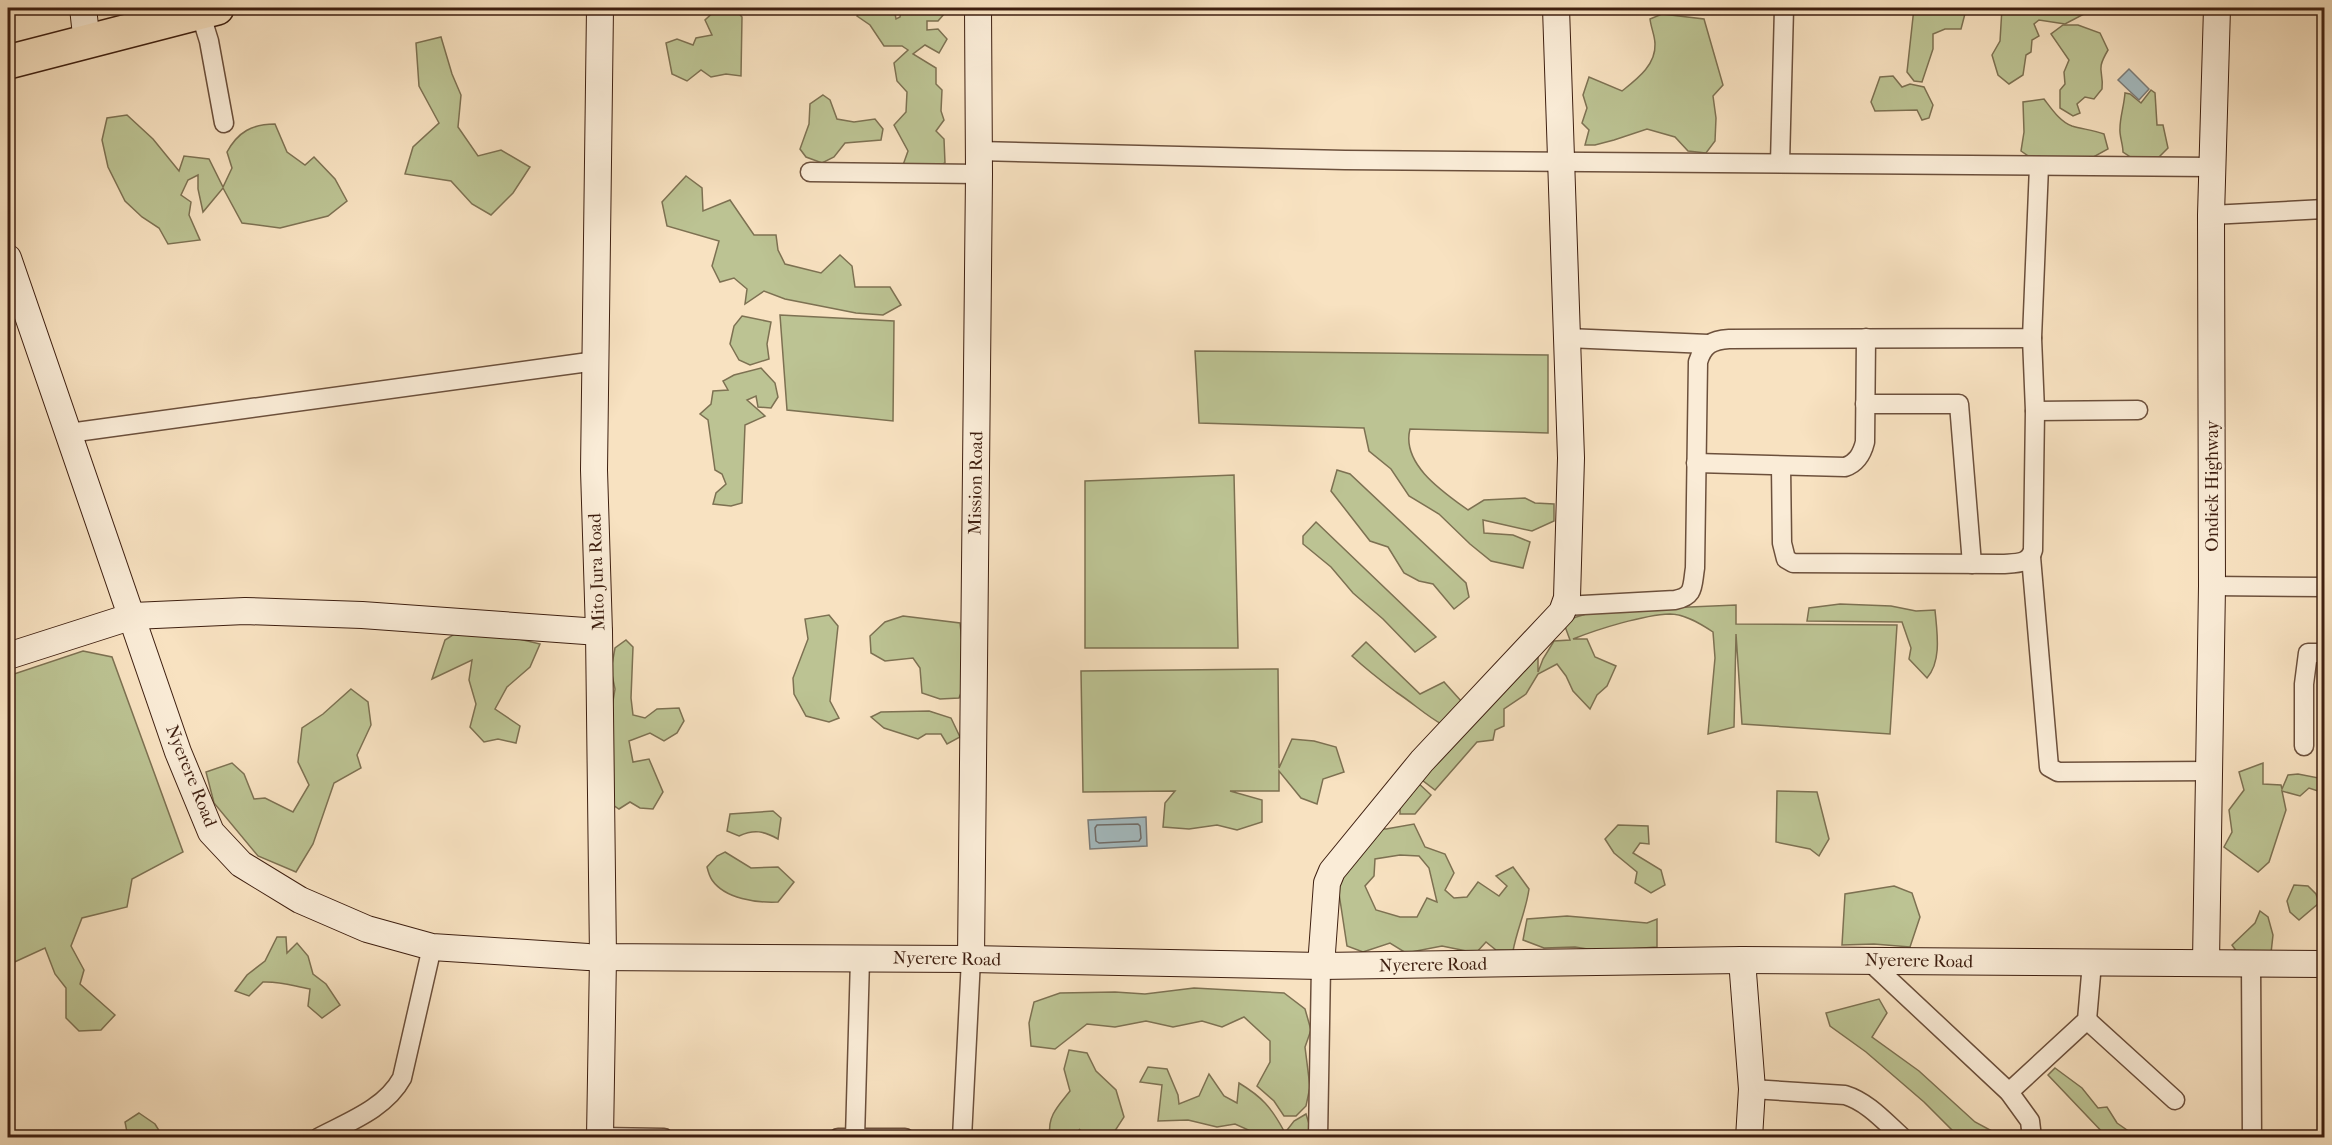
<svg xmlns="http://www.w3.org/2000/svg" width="2332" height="1145" viewBox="0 0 2332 1145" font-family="'IM FELL French Canon',serif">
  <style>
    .green { fill: #bcc393; stroke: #7d7152; stroke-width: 1.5; fill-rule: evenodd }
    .water { fill: #a3babf; stroke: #7b7c79; stroke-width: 1.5 }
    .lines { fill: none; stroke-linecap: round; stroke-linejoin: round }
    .shore { stroke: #706c68; stroke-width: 1.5 }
    .street-casing { stroke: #6c503c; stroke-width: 21 }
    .secondary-casing { stroke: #3e1f10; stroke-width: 28 }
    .highway-casing { stroke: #3e1f10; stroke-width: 36 }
    .street { stroke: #faecd7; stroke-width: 18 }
    .secondary { stroke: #faecd7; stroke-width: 26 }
    .highway { stroke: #f8e2c1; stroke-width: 33 }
    .labels { text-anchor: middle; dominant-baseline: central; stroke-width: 4.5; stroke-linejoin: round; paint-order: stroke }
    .street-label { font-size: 18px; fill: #3e1f10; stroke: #faecd7 }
  </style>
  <rect width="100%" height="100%" fill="#f8e2c1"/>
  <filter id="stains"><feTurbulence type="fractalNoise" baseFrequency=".00333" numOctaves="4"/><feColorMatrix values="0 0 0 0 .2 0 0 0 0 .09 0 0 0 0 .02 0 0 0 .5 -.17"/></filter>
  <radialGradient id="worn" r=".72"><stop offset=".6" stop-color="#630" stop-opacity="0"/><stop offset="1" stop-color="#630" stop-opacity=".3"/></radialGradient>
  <!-- green -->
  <g class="green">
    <path d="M734,8L742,17L741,76L726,74L711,77L701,70L687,81L672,74L666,43L677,39L693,45L696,38L712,35L705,20L717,9Z"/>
    <path d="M861,8H894L896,19L900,17L902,8H941L945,13L938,21H927V30L938,29L947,39L939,53L925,45L913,54L936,68V84L942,90L941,111L944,120L936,131L944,139L945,163L932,168L903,165L908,151L894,125L906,112L907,92L897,81L894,63L908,50L902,46H884L870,25L857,16Z"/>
    <path d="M1914,8H1964L1966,10L1961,29H1945L1933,34V49L1922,82L1914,81L1907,72Z"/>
    <path d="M2002,8H2088L2086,13L2065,24L2039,20L2034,24L2039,36L2032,40L2031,52L2026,55L2023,75L2009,84L1998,75L1992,55L2000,41Z"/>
    <path d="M1662,14L1704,19L1723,85L1713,96L1716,118L1715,141L1706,153L1688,151L1675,137L1647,129L1614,140L1595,145H1585L1589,130L1582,123L1587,108L1583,95L1589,77L1622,91C1637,79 1656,65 1655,44C1655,36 1651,28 1650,19Z"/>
    <path d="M2063,25H2078L2100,33L2108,50C2095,72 2104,69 2102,89L2094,99L2085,97L2077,104L2080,113L2073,116L2060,108V90L2065,84L2064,72L2069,60L2051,34Z"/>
    <path d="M441,37L452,74L461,95L458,127L478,156L501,150L530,167L513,193L491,215L472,204L451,181L405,174L413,147L439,123L419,86L416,43Z"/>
    <path d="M1893,76L1902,87L1910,84L1924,87L1933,105L1929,118L1922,120L1917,110L1875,111L1871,102L1880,77Z"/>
    <path d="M2151,90L2155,93L2157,125H2163L2168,148L2154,162L2135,160L2123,152C2123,144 2119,135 2120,128C2120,117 2124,106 2125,93L2130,94L2141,103Z"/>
    <path d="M823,95L830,100L837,119L854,122L875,119L883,129L881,140L845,143L834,157L822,163L806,157L800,149L809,124L810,104Z"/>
    <path d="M2044,99C2051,108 2060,122 2072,126C2082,129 2093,130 2104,134L2108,149L2088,160H2034L2021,151L2024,132L2023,102Z"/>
    <path d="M127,115L153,139L179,171L184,156L209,159L223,187L232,168L227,152C238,132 252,124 275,124L287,152L305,165L314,157L335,179L347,201L328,216L280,228L242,223L223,188L203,212L198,189V175L188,180L181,195L191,202L189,215L200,240L168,244L159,228L142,217L125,201L108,167L102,140L107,118Z"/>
    <path d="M686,176L702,188L703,211L730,200L754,235H776L778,250L785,264L821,273L840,255L852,266L855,287H890L901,305L883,315L856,313L785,299L764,291L745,304L747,289L734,278L720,282L712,266L719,241L667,226L662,202Z"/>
    <path d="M780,315L894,321L893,421L787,410Z"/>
    <path d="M742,316L771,322L767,344L769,359L750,365L739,360L730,344L734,326Z"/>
    <path d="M1195,351L1548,355V433L1410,429C1401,464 1443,492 1468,510L1484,500L1525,498L1535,503L1554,504V521L1532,531L1483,520L1484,533L1513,535L1530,542L1523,568L1491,561L1470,544L1439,514L1409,496L1391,469L1369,451L1364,428L1199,423Z"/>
    <path d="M761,368L775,383L778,397L771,408L758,407L756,396L747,400L765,416L745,425L742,503L731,506L713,504L716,493L726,484L722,474L715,470L708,420L700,414L711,404L713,391L728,390L723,381L734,375Z"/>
    <path d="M1337,470L1350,474L1466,583L1469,597L1454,609L1433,584L1419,581L1404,573L1388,547L1370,541L1331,491Z"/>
    <path d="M1234,475L1238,648H1085V481Z"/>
    <path d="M1316,522L1436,637L1415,652L1383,619L1353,593L1331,567L1303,544V536Z"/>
    <path d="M1840,604L1891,606L1916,611L1935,610C1937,632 1942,661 1927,678L1909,659L1911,648L1902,622L1807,621L1809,608Z"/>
    <path d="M1736,605V624L1897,625L1890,734L1742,724L1736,634L1734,727L1708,734L1715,658L1713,632C1701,624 1685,614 1670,614C1643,615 1598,629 1573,639H1587L1595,657L1616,666L1607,686L1597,695L1590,709L1573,691L1566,676L1557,664L1538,674L1526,694L1504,709V726L1495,730L1493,740L1477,742L1435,790L1422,780L1442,752L1538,649V672L1543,659L1554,641L1570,640L1563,621L1596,611Z"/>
    <path d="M829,615L838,626L830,701L839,718L829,722L806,716L794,694L793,678L808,639L805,619Z"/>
    <path d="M903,616L960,623L966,680L959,698L940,699L922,693L920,668L913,658L885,661L871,653L870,636L885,622Z"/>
    <path d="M462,629L515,638L540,644L530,667L507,687L495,709L520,726L516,743L498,739L484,742L470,727L476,704L469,680L472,660L432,679L445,640Z"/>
    <path d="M626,640L633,647L631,698L633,715L645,718L657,709L679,708L684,721L677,733L664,741L650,733L629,741L633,762L649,759L663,792L653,809L640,808L630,802L619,809L610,803V719L615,689L611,670L615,648Z"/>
    <path d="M1366,642L1420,694L1444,682L1462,702L1443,725C1425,715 1413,703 1396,692C1380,680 1366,669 1352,656Z"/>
    <path d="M83,651L112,657L183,852L132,879L127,907L82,918L71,946L84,970L80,984L115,1015L101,1030L79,1031L66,1018V988L55,974L45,948L8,965V676Z"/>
    <path d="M1278,669L1279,768L1292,739L1314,741L1336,747L1344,772L1323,779L1317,804L1301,798L1279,771V791H1230L1262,800V822L1237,830L1217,825L1189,829L1163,827L1165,803L1175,791L1083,792L1081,671Z"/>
    <path d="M351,689L368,702L371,725L357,755L361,768L334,783L313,844L296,872L258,856L214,803L206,772L232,763L244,774L254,799L265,798L293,812L309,785L298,762L302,728L323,714Z"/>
    <path d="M929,711L951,718L960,737L947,744L941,734H926L918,739L884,728L871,717L881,712Z"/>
    <path d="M2263,763V784L2281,785L2282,789L2288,775L2298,774L2324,779V793L2309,788L2300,796L2282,791L2286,810L2269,862L2258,872L2224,847L2232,832L2229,810L2244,790L2239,772Z"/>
    <path d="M1415,780L1431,795L1415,814H1400V799Z"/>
    <path d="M1777,791L1817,792L1829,839L1819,856L1810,849L1776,842Z"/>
    <path d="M773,811L781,818L778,839C764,831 754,829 739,836L727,831L730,814Z"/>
    <path d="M1414,824L1425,847L1445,854L1454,873L1445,890L1454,898L1467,897L1478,882L1499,896L1507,886L1496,876L1513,867L1529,889C1526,911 1517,929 1513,951L1496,950L1486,942L1476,953L1442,946L1406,953L1390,943L1363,952L1347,946L1338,887L1351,862L1376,828L1386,829ZM1400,855L1419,856L1429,868L1437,902L1427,898L1417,917H1400L1376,910L1365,886L1374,876L1375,859Z"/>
    <path d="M1618,825L1648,826L1649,844L1640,843L1633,853L1661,870L1665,885L1651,893L1635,883L1637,872L1614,853L1605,839Z"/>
    <path d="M725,852L751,868L778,867L794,882L778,902C757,903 725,899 712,880C710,877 708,871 707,867L717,856Z"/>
    <path d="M2294,885L2308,886L2316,894L2319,903L2299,920L2290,912L2287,901Z"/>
    <path d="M1894,886L1912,893L1920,917L1910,947L1874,944L1842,945L1845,894Z"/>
    <path d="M2260,911L2268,917L2273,935L2271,953L2239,955L2232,945L2255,923Z"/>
    <path d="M1567,916L1647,923L1657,919V947L1600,951L1575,947L1544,948L1523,940L1527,919Z"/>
    <path d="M277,937H286L287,953L297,943L308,956L313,974L326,984L340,1005L322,1018L308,1006L310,989C293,986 280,981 263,982L249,996L235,991L247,975L265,961Z"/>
    <path d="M1194,988L1284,993L1305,1009L1311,1030L1305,1047L1310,1087L1306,1106L1296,1116H1284L1274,1101L1257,1086L1270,1062V1041L1244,1017L1222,1027L1202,1021L1173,1027L1146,1021L1115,1027L1087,1024L1055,1049L1031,1046L1029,1023L1034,1002L1060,993L1115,992L1145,994Z"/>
    <path d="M1879,999L1887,1013L1872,1037L1919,1071L1975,1122L2003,1137H1965L1956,1134L1924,1102L1866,1052L1830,1026L1826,1013Z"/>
    <path d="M1069,1050L1087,1053L1096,1071L1116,1090L1124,1117L1111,1137L1088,1136L1079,1129L1083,1137H1062L1050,1135C1047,1116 1059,1105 1070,1091L1064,1069Z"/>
    <path d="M1148,1067L1167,1069L1178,1095L1179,1104L1199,1096L1209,1074L1224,1096L1237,1103L1239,1083C1262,1097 1271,1107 1284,1131L1280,1137H1264L1235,1124L1217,1127L1188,1120L1158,1121L1162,1085L1140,1082Z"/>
    <path d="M2055,1068L2082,1088L2098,1108L2107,1107L2117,1123L2137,1137H2107L2048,1075Z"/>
    <path d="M139,1113L155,1124L163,1137H128L125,1122Z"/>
    <path d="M1306,1114L1313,1137L1281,1138L1294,1121Z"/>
  </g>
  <!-- water -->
  <g class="water">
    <path d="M2129,69L2149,89L2139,100L2118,80Z"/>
    <path d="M1146,817L1147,846L1090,849L1088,820Z"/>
  </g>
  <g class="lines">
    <!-- shore -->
    <path class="shore" d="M1138,824L1140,826L1141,838L1139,841L1099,843L1096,841L1095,828L1097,825Z"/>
    <defs>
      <g id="street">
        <path d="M200,12L209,41L224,123"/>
        <path d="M978,151L1345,160L2212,167"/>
        <path d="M1780,163L1784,8"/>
        <path d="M810,172L979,174"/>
        <path d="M2211,215L2324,209"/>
        <path d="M1567,338L1708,344"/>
        <path d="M1865,404H1959L1972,564"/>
        <path d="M2035,411L2138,410"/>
        <path d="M69,433L596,361"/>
        <path d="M1696,463L1845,467C1857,463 1862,454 1865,442L1866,338"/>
        <path d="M1781,466L1782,543L1786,559L1793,563L2002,564C2015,563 2029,565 2033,550L2035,411L2032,338"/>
        <path d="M2031,557L2049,767L2058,772L2210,771"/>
        <path d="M2212,586L2324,587"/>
        <path d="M1565,606L1675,600C1695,596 1692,586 1695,568L1698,362C1703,345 1712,340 1729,339L2032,338L2039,166"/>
        <path d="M2304,746V684L2308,653H2324"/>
        <path d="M1868,960L2009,1092L2030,1121L2032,1138"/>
        <path d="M2251,963L2252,1138"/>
        <path d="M2087,1020L2175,1100"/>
        <path d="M1752,1089L1845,1095C1868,1102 1885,1122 1903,1138"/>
        <path d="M2009,1092L2087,1020L2092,963"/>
        <path d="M600,1137L664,1138"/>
        <path d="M318,1138C348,1122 385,1109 402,1078L432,947"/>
        <path d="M838,1138H905"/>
        <path d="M855,1138L860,959"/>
        <path d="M962,1138L971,959"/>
        <path d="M1318,1138L1321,966"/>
      </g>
      <g id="secondary">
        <path d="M83,8L85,26"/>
        <path d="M8,258L178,752L211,832L241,864L300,900L367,929L432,947L588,957L971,959L1321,966L1742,960L2324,964"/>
        <path d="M8,656L133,616L245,611L362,615L599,632"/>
        <path d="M971,959L979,174L978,8"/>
        <path d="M1742,960L1752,1089L1749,1138"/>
        <path d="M2206,962L2212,586L2211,215L2217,8"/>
        <path d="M1321,966L1327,883L1332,871L1422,761L1562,612L1567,598L1571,458L1556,8"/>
        <path d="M600,1138L603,957L599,632L594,470L600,8"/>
      </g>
      <path id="highway" d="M8,62L217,8"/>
    </defs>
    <!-- street casing -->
    <use href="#street" class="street-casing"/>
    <!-- secondary casing -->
    <use href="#secondary" class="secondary-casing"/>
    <!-- highway casing -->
    <use href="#highway" class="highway-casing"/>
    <!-- street -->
    <use href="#street" class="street"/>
    <!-- secondary -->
    <use href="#secondary" class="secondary"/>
    <!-- highway -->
    <use href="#highway" class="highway"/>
  </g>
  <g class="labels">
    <!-- street labels -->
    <g class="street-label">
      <text transform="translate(976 483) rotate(-89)">Mission Road</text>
      <text transform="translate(2212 486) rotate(-90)">Ondiek Highway</text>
      <text transform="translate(597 572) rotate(-92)">Mito Jura Road</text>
      <text transform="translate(191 776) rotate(68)">Nyerere Road</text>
      <text transform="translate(947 959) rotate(1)">Nyerere Road</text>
      <text transform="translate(1919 961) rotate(1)">Nyerere Road</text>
      <text transform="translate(1433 965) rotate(-1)">Nyerere Road</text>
    </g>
  </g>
  <!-- margin -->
  <rect width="2332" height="1145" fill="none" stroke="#f8e2c1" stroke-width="30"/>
  <rect x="9" y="9" width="2314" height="1127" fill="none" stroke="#3e1f10" stroke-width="3"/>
  <rect x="15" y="15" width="2302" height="1115" fill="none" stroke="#3e1f10" stroke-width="1.5"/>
  <rect width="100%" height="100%" filter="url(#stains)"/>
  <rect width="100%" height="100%" fill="url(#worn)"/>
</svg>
